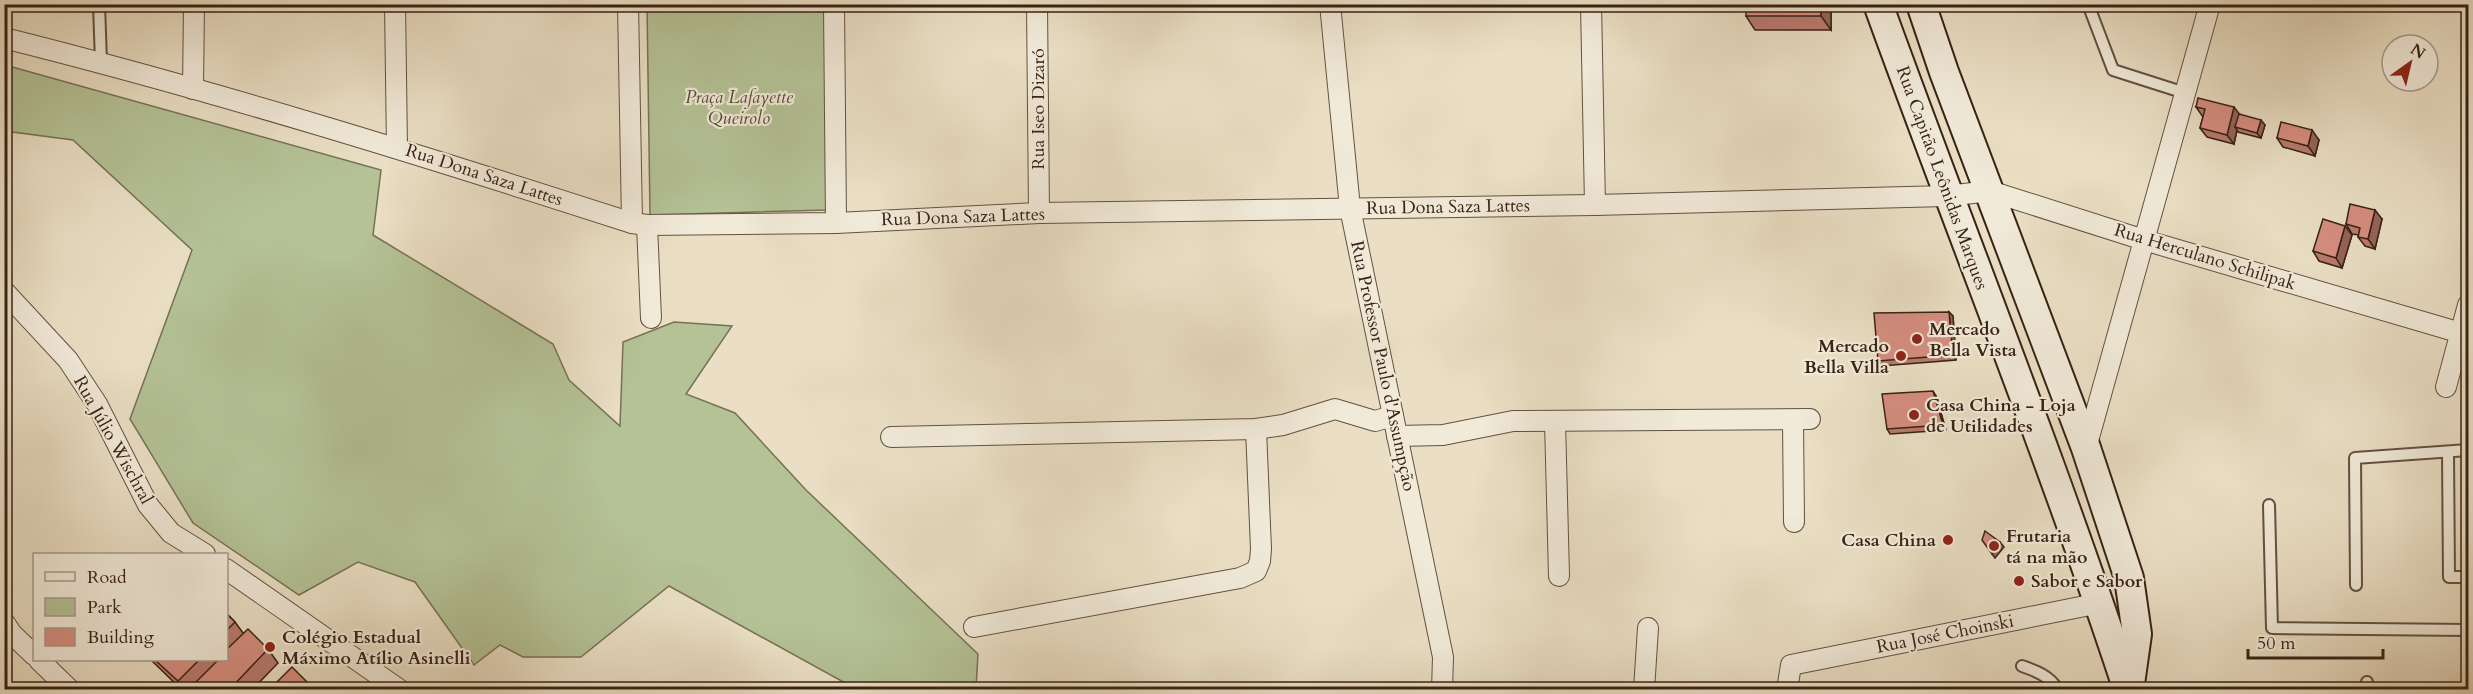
<svg xmlns="http://www.w3.org/2000/svg" width="2473" height="694" viewBox="0 0 2473 694" font-family="Cardo,serif">
  <style>
    .green { fill: #b4c296; stroke: #767256; stroke-width: 1.5 }
    .lines { fill: none; stroke-linecap: round; stroke-linejoin: round }
    .lane-casing { stroke: #645141; stroke-width: 14 }
    .street-casing { stroke: #645141; stroke-width: 22 }
    .secondary-casing { stroke: #382215; stroke-width: 32 }
    .lane { stroke: #f1ead9; stroke-width: 10 }
    .street { stroke: #f1ead9; stroke-width: 20 }
    .secondary { stroke: #f1ead9; stroke-width: 28 }
    .wall { fill: #b87a6e; stroke: #382215; stroke-width: 1.5 }
    .shaded-wall { fill: #96635a; stroke: #382215; stroke-width: 1.5 }
    .building { fill: #d68e80; stroke: #382215; stroke-width: 1.5 }
    .poi-dot { fill: #8f2418; stroke: #f1ead9; stroke-width: 2 }
    .labels { text-anchor: middle; dominant-baseline: central; stroke-width: 4.5; stroke-linejoin: round; paint-order: stroke }
    .park-label { font-size: 18px; font-style: italic; fill: #574a35; stroke: #f1ead9 }
    .street-label { font-size: 18px; fill: #382215; stroke: #f1ead9 }
    .poi-label { font-size: 18px; font-weight: bold; fill: #382215; stroke: #f1ead9; text-anchor: start }
  </style>
  <rect width="100%" height="100%" fill="#eadfc4"/>
  <filter id="stains"><feTurbulence type="fractalNoise" baseFrequency=".00333" numOctaves="4"/><feColorMatrix values="0 0 0 0 .2 0 0 0 0 .09 0 0 0 0 .02 0 0 0 .5 -.17"/></filter>
  <radialGradient id="worn" r=".72"><stop offset=".6" stop-color="#630" stop-opacity="0"/><stop offset="1" stop-color="#630" stop-opacity=".3"/></radialGradient>
  <!-- green -->
  <g class="green">
    <path d="M647,5H831L828,210L650,215Z"/>
    <path d="M5,65L381,170L373,235L553,344L569,380L620,426L623,342L674,322L732,326L686,394L735,413L806,490L978,654L976,689H856L669,586L581,657H523L500,645L474,665L415,582L358,562L299,595L193,523L130,419L192,250L73,140L5,131Z"/>
  </g>
  <g class="lines">
    <defs>
      <g id="lane">
        <path d="M99,4L101,62"/>
        <path d="M2088,4L2113,70L2185,93"/>
        <path d="M2448,452L2449,577H2468"/>
        <path d="M2269,505L2272,628L2468,630"/>
        <path d="M2356,585L2355,458L2468,450"/>
        <path d="M2022,666C2036,671 2050,676 2058,690"/>
        <path d="M2366,690L2367,682"/>
      </g>
      <g id="street">
        <path d="M395,4L397,148"/>
        <path d="M628,4L632,223"/>
        <path d="M834,4L836,223"/>
        <path d="M1037,4L1039,213"/>
        <path d="M1330,4L1350,208L1443,657L1442,690"/>
        <path d="M1591,4L1595,205"/>
        <path d="M4,38C216,91 424,156 632,223L647,225L836,223L1039,213L1595,205L1947,196L1990,191L2144,240L2461,333"/>
        <path d="M193,89L194,4"/>
        <path d="M647,225L651,318"/>
        <path d="M4,291L68,360L97,404L148,505L171,533L205,554"/>
        <path d="M2446,387L2468,305"/>
        <path d="M1793,420L1794,522"/>
        <path d="M1555,421L1559,576"/>
        <path d="M1397,436L1443,435L1513,421L1810,419"/>
        <path d="M891,437L1256,429L1283,425L1335,409L1375,421L1393,416"/>
        <path d="M2086,448L2210,4"/>
        <path d="M226,569L400,690"/>
        <path d="M4,622L12,634L34,655"/>
        <path d="M974,627L1240,578L1256,571L1260,561L1261,549L1256,429"/>
        <path d="M39,660L70,690"/>
        <path d="M1644,690L1648,628"/>
        <path d="M1787,690L1791,665L2100,603"/>
      </g>
      <g id="secondary">
        <path d="M1878,4C1961,233 2052,459 2128,690"/>
        <path d="M1921,4L1944,72L2086,448L2129,578L2137,634L2130,684"/>
      </g>
    </defs>
    <!-- lane casing -->
    <use href="#lane" class="lane-casing"/>
    <!-- street casing -->
    <use href="#street" class="street-casing"/>
    <!-- secondary casing -->
    <use href="#secondary" class="secondary-casing"/>
    <!-- lane -->
    <use href="#lane" class="lane"/>
    <!-- street -->
    <use href="#street" class="street"/>
    <!-- secondary -->
    <use href="#secondary" class="secondary"/>
  </g>
  <!-- wall -->
  <g class="wall">
    <path d="M1831,6V30H1755L1746,16Z"/>
    <path d="M2196,107L2239,114L2265,125L2261,138L2238,132L2237,130L2234,144L2207,137L2200,128L2203,117Z"/>
    <path d="M2277,138L2319,140L2315,156L2283,147Z"/>
    <path d="M2382,219L2375,249L2365,246L2358,237L2359,235L2352,234L2346,224Z"/>
    <path d="M2352,235L2342,268L2319,261L2313,251Z"/>
    <path d="M1949,312L1953,316L1956,360L1881,366L1878,361Z"/>
    <path d="M1936,396L1946,430L1890,434L1887,429Z"/>
    <path d="M226,613L235,622L243,633L268,649L278,663L252,690H182L151,660H226Z"/>
  </g>
  <!-- shaded-wall -->
  <g class="shaded-wall">
    <path d="M1821,4H1830L1831,6V30L1821,16Z"/>
    <path d="M2234,107L2241,116L2235,127L2237,130L2234,144L2227,135Z"/>
    <path d="M2261,120L2265,125L2261,138L2257,133Z"/>
    <path d="M2312,130L2319,140L2315,156L2308,146Z"/>
    <path d="M2375,210L2382,219L2375,249L2368,239Z"/>
    <path d="M2345,226L2352,235L2342,268L2336,258Z"/>
    <path d="M1949,312L1953,316L1956,360L1953,355Z"/>
    <path d="M1933,391L1936,396L1946,430L1943,425Z"/>
    <path d="M2000,542L2004,547L1995,558L1992,554Z"/>
  </g>
  <!-- building -->
  <g class="building">
    <rect x="1746" y="4" width="75" height="12"/>
    <path d="M2198,98L2234,107L2227,135L2200,128L2205,109L2196,107Z"/>
    <path d="M2239,114L2261,120L2257,133L2235,127Z"/>
    <path d="M2281,122L2312,130L2308,146L2277,138Z"/>
    <path d="M2350,204L2375,210L2368,239L2358,237L2360,228L2346,224Z"/>
    <path d="M2323,219L2345,226L2336,258L2313,251Z"/>
    <path d="M1949,312L1953,355L1878,361L1874,313Z"/>
    <path d="M1933,391L1943,425L1887,429L1882,394Z"/>
    <path d="M1985,531L2000,542L1992,554L1982,540Z"/>
    <path d="M226,613L235,622L226,631Z"/>
    <path d="M248,629L268,649L229,690H188L218,660H226V650Z"/>
    <path d="M155,660H199L178,681Z"/>
    <path d="M292,667L315,690H269Z"/>
  </g>
  <!-- markers -->
  <g class="poi-dot">
    <circle cx="1917" cy="339" r="6"/>
    <circle cx="1901" cy="356" r="6"/>
    <circle cx="1914" cy="415" r="6"/>
    <circle cx="1948" cy="540" r="6"/>
    <circle cx="1994" cy="546" r="6"/>
    <circle cx="2019" cy="581" r="6"/>
    <circle cx="270" cy="647" r="6"/>
  </g>
  <g class="labels">
    <!-- park labels -->
    <g class="park-label">
      <text x="739" y="97">Praça Lafayette<tspan x="739" dy="21">Queirolo</tspan></text>
    </g>
    <!-- street labels -->
    <g class="street-label">
      <text transform="translate(1038 109) rotate(-90)">Rua Iseo Dizaró</text>
      <text transform="translate(484 175) rotate(18)">Rua Dona Saza Lattes</text>
      <text transform="translate(1942 178) rotate(70)">Rua Capitão Leônidas Marques</text>
      <text transform="translate(1448 207) rotate(-1)">Rua Dona Saza Lattes</text>
      <text transform="translate(963 217) rotate(-2)">Rua Dona Saza Lattes</text>
      <text transform="translate(2205 257) rotate(17)">Rua Herculano Schilipak</text>
      <text transform="translate(1383 366) rotate(78)">Rua Professor Paulo d'Assumpção</text>
      <text transform="translate(113 440) rotate(61)">Rua Júlio Wischral</text>
      <text transform="translate(1945 634) rotate(-11)">Rua José Choinski</text>
    </g>
    <!-- poi labels -->
    <g class="poi-label">
      <text x="1929" y="329">Mercado<tspan x="1929" dy="21">Bella Vista</tspan></text>
      <text x="1889" y="346" text-anchor="end">Mercado<tspan x="1889" dy="21">Bella Villa</tspan></text>
      <text x="1926" y="405">Casa China - Loja<tspan x="1926" dy="21">de Utilidades</tspan></text>
      <text x="2006" y="536">Frutaria<tspan x="2006" dy="21">tá na mão</tspan></text>
      <text x="1936" y="540" text-anchor="end">Casa China</text>
      <text x="2031" y="581">Sabor e Sabor</text>
      <text x="282" y="637">Colégio Estadual<tspan x="282" dy="21">Máximo Atílio Asinelli</tspan></text>
    </g>
  </g>
  <!-- margin -->
  <rect width="2473" height="694" fill="none" stroke="#eadfc4" stroke-width="24"/>
  <rect x="6" y="6" width="2461" height="682" fill="none" stroke="#382215" stroke-width="3"/>
  <rect x="12" y="12" width="2449" height="670" fill="none" stroke="#382215" stroke-width="1.5"/>
  <!-- legend -->
  <rect x="33" y="553" width="195" height="108" fill="#f1ead9" stroke="#a79a8b" stroke-width="1.5"/>
  <rect x="45" y="572" width="30" height="9" fill="#f1ead9" stroke="#a79a8b" stroke-width="1.5"/>
  <text x="87" y="583" font-size="18" fill="#382215">Road</text>
  <rect x="45" y="598" width="30" height="18" fill="#b4c296" stroke="#a79a8b" stroke-width="1.5"/>
  <text x="87" y="613" font-size="18" fill="#382215">Park</text>
  <rect x="45" y="628" width="30" height="18" fill="#d68e80" stroke="#a79a8b" stroke-width="1.5"/>
  <text x="87" y="643" font-size="18" fill="#382215">Building</text>
  <!-- north arrow -->
  <g transform="translate(2410 63) rotate(34)"><circle r="28" fill="#f1ead9" stroke="#a79a8b" stroke-width="1.5"/>
  <path d="M0-4.5L10 22L0 15L-10 22Z" fill="#8f2418"/>
  <text y="-9" font-size="16" font-weight="bold" text-anchor="middle" fill="#382215">N</text>
  </g>
  <!-- scale -->
  <path d="M2248 649v9h135v-9" fill="none" stroke="#382215" stroke-width="3"/>
  <text x="2257" y="649" font-size="18" fill="#382215" stroke="#f1ead9" stroke-width="4.5" paint-order="stroke">50 m</text>
  <rect width="100%" height="100%" filter="url(#stains)"/>
  <rect width="100%" height="100%" fill="url(#worn)"/>
</svg>
